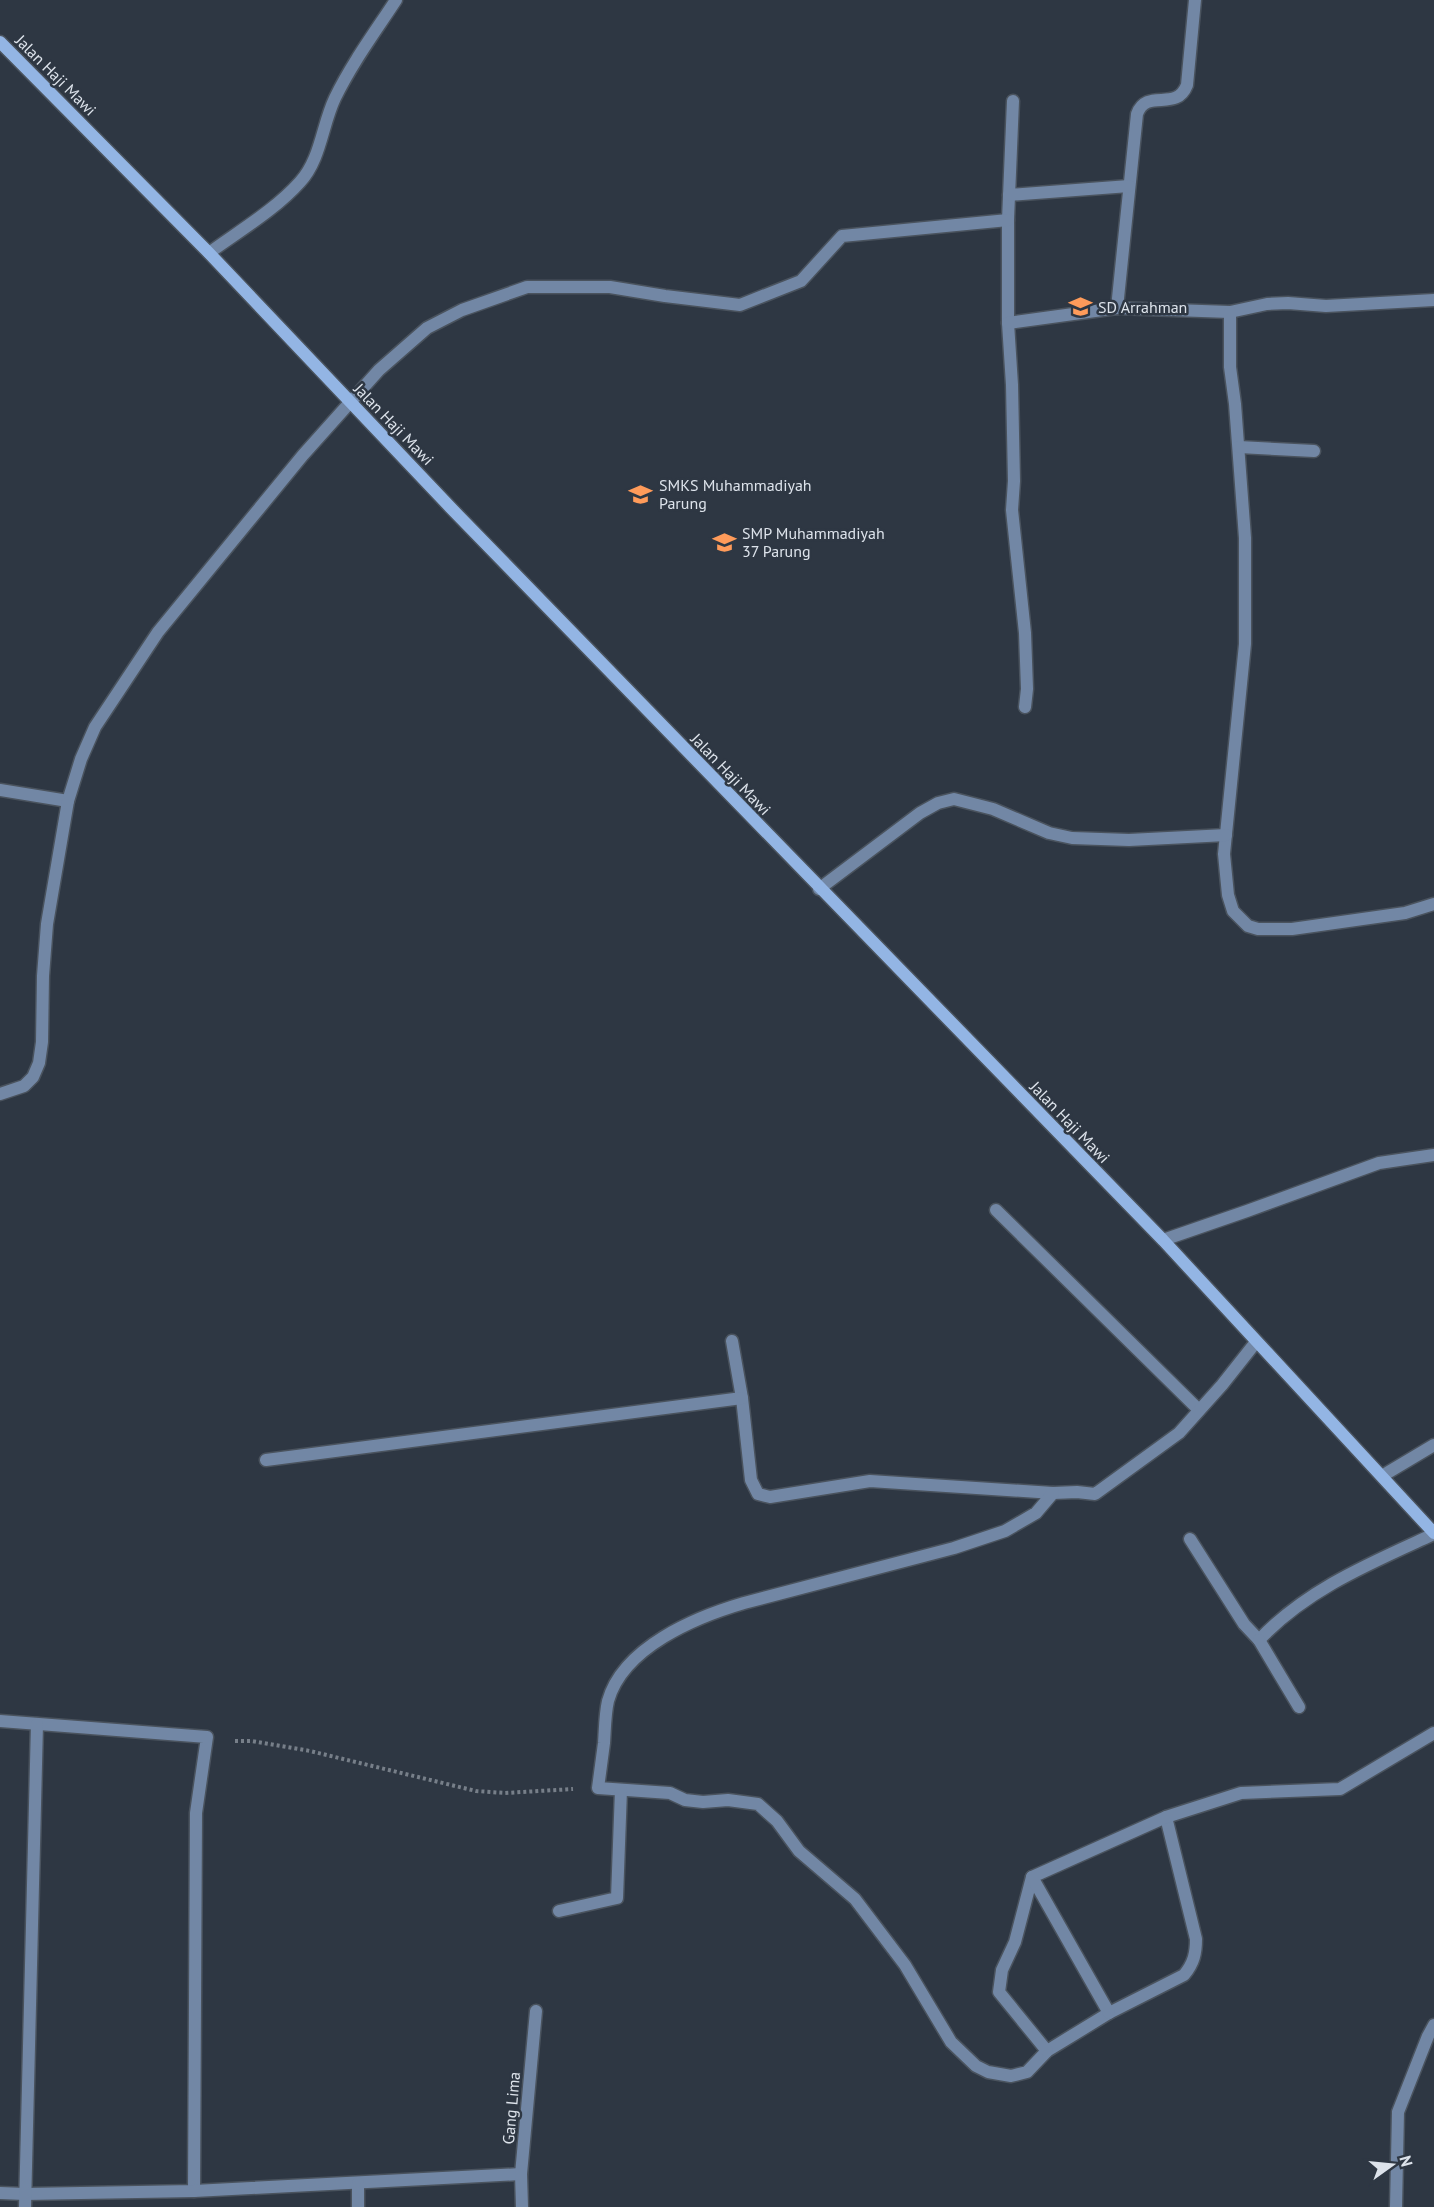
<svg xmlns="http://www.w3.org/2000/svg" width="1434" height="2207" viewBox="0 0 1434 2207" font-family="'PT Sans',sans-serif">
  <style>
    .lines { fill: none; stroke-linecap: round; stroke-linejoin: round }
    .lane-casing { stroke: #4a535e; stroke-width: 15 }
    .street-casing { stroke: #4a535e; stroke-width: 15 }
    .secondary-casing { stroke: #4a535e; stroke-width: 15 }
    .path { stroke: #777f89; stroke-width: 4; stroke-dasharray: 3 3; stroke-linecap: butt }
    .lane { stroke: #7287a5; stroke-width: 12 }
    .street { stroke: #7287a5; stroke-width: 12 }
    .secondary { stroke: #93b5e4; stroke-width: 12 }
    .labels { text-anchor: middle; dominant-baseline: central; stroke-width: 5; stroke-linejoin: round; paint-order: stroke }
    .street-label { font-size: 16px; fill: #dde3eb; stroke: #2e3743 }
    .poi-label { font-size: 16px; fill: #dde3eb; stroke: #2e3743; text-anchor: start }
  </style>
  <rect width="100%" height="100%" fill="#2e3743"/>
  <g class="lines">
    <defs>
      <g id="lane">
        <path d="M996,1210L1199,1410"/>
        <path d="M1190,1539L1244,1624L1259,1640C1307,1589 1371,1563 1434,1534"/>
        <path d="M1259,1640L1299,1707"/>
      </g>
      <g id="street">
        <path d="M1195,0L1187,85C1176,113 1147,87 1137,114L1117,308L1230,312L1267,304L1288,303L1326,306L1434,300"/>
        <path d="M1013,101L1008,220V323L1012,385L1014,481L1012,510L1025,633L1027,689L1025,707"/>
        <path d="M1009,195L1129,186"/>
        <path d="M209,253C239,231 275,210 300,182C321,159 322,125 335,98C352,63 375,32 396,0"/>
        <path d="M1230,312V367L1235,404L1245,538V644L1224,854L1228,895L1233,911L1248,926L1258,929H1292L1405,913L1434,904"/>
        <path d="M1008,323L1117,308"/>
        <path d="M1239,447L1314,451"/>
        <path d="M0,790L68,801"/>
        <path d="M819,889L920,813L938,803L954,799L993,809L1049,833L1072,838L1129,840L1226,835"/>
        <path d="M0,1094L24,1086L33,1077L39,1063L42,1042L43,976L47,924L68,801L81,759L95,727L158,632L303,455L379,370L427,328L462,310L527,287H610L665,296L740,305L801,281L842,236L1008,220"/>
        <path d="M1163,1240L1247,1211L1379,1163L1434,1155"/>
        <path d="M732,1341L742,1398L751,1480L758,1494L770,1497L870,1481L1053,1493L1077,1492L1095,1494L1179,1433L1222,1385L1256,1342"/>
        <path d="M266,1460L742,1398"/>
        <path d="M1382,1476L1434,1445"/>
        <path d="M1053,1493L1036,1513L1005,1531L954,1548L744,1603C696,1617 623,1647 608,1701C605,1714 605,1729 604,1743C602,1758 600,1773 598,1788L670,1793L685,1800L703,1802L728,1800L758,1804L777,1821L799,1851L855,1899L905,1965L951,2042L976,2066L988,2072L1011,2076L1027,2072L1047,2051L1109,2013L1184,1975C1194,1963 1196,1953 1196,1939L1166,1817"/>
        <path d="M0,1721L207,1737L196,1813L194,2191"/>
        <path d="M1032,1877L1015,1942L1002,1970L999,1992L1047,2051"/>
        <path d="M559,1911L617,1898L621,1790"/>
        <path d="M1109,2013L1032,1877L1166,1817L1241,1793L1340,1789L1434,1733"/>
        <path d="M0,2193L25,2194L194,2191L521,2174"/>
        <path d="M25,2207L37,1724"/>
        <path d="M358,2207V2183"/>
        <path d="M522,2207L521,2174L536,2011"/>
        <path d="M1396,2207L1398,2112L1428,2036L1434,2025"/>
      </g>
      <path id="secondary" d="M0,42L209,253L450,507L1163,1240L1434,1533"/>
    </defs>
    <!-- lane casing -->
    <use href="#lane" class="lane-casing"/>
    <!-- street casing -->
    <use href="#street" class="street-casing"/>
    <!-- secondary casing -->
    <use href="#secondary" class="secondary-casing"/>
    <!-- path -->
    <path class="path" d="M235,1741H252L310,1751L476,1791L505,1793L573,1789"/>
    <!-- lane -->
    <use href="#lane" class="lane"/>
    <!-- street -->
    <use href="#street" class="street"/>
    <!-- secondary -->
    <use href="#secondary" class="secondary"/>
  </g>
  <!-- icons -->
  <defs>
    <symbol id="school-bare" viewBox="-9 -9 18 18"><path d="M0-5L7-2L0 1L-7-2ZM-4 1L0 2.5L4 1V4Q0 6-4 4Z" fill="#ff9b5a" stroke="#2e3743" stroke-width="2.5" paint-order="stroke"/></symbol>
  </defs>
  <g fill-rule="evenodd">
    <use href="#school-bare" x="1064" y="290" width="33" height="33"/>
    <use href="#school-bare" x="624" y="478" width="33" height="33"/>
    <use href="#school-bare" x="708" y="526" width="33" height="33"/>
  </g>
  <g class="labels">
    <!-- street labels -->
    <g class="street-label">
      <text transform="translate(56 75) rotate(45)">Jalan Haji Mawi</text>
      <text transform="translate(394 424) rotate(46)">Jalan Haji Mawi</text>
      <text transform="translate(731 774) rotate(46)">Jalan Haji Mawi</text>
      <text transform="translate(1070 1122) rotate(46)">Jalan Haji Mawi</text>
      <text transform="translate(511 2108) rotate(-85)">Gang Lima</text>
    </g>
    <!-- poi labels -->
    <g class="poi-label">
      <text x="1098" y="307">SD Arrahman</text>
      <text x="659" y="485">SMKS Muhammadiyah<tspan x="659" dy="18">Parung</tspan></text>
      <text x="742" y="533">SMP Muhammadiyah<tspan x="742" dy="18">37 Parung</tspan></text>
    </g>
  </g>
  <!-- north arrow -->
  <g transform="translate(1392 2165) rotate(75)" stroke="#2e3743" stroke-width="4.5" paint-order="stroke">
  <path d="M0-4.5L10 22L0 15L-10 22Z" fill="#dde3eb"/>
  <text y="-9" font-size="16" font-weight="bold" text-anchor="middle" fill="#dde3eb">N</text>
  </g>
</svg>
